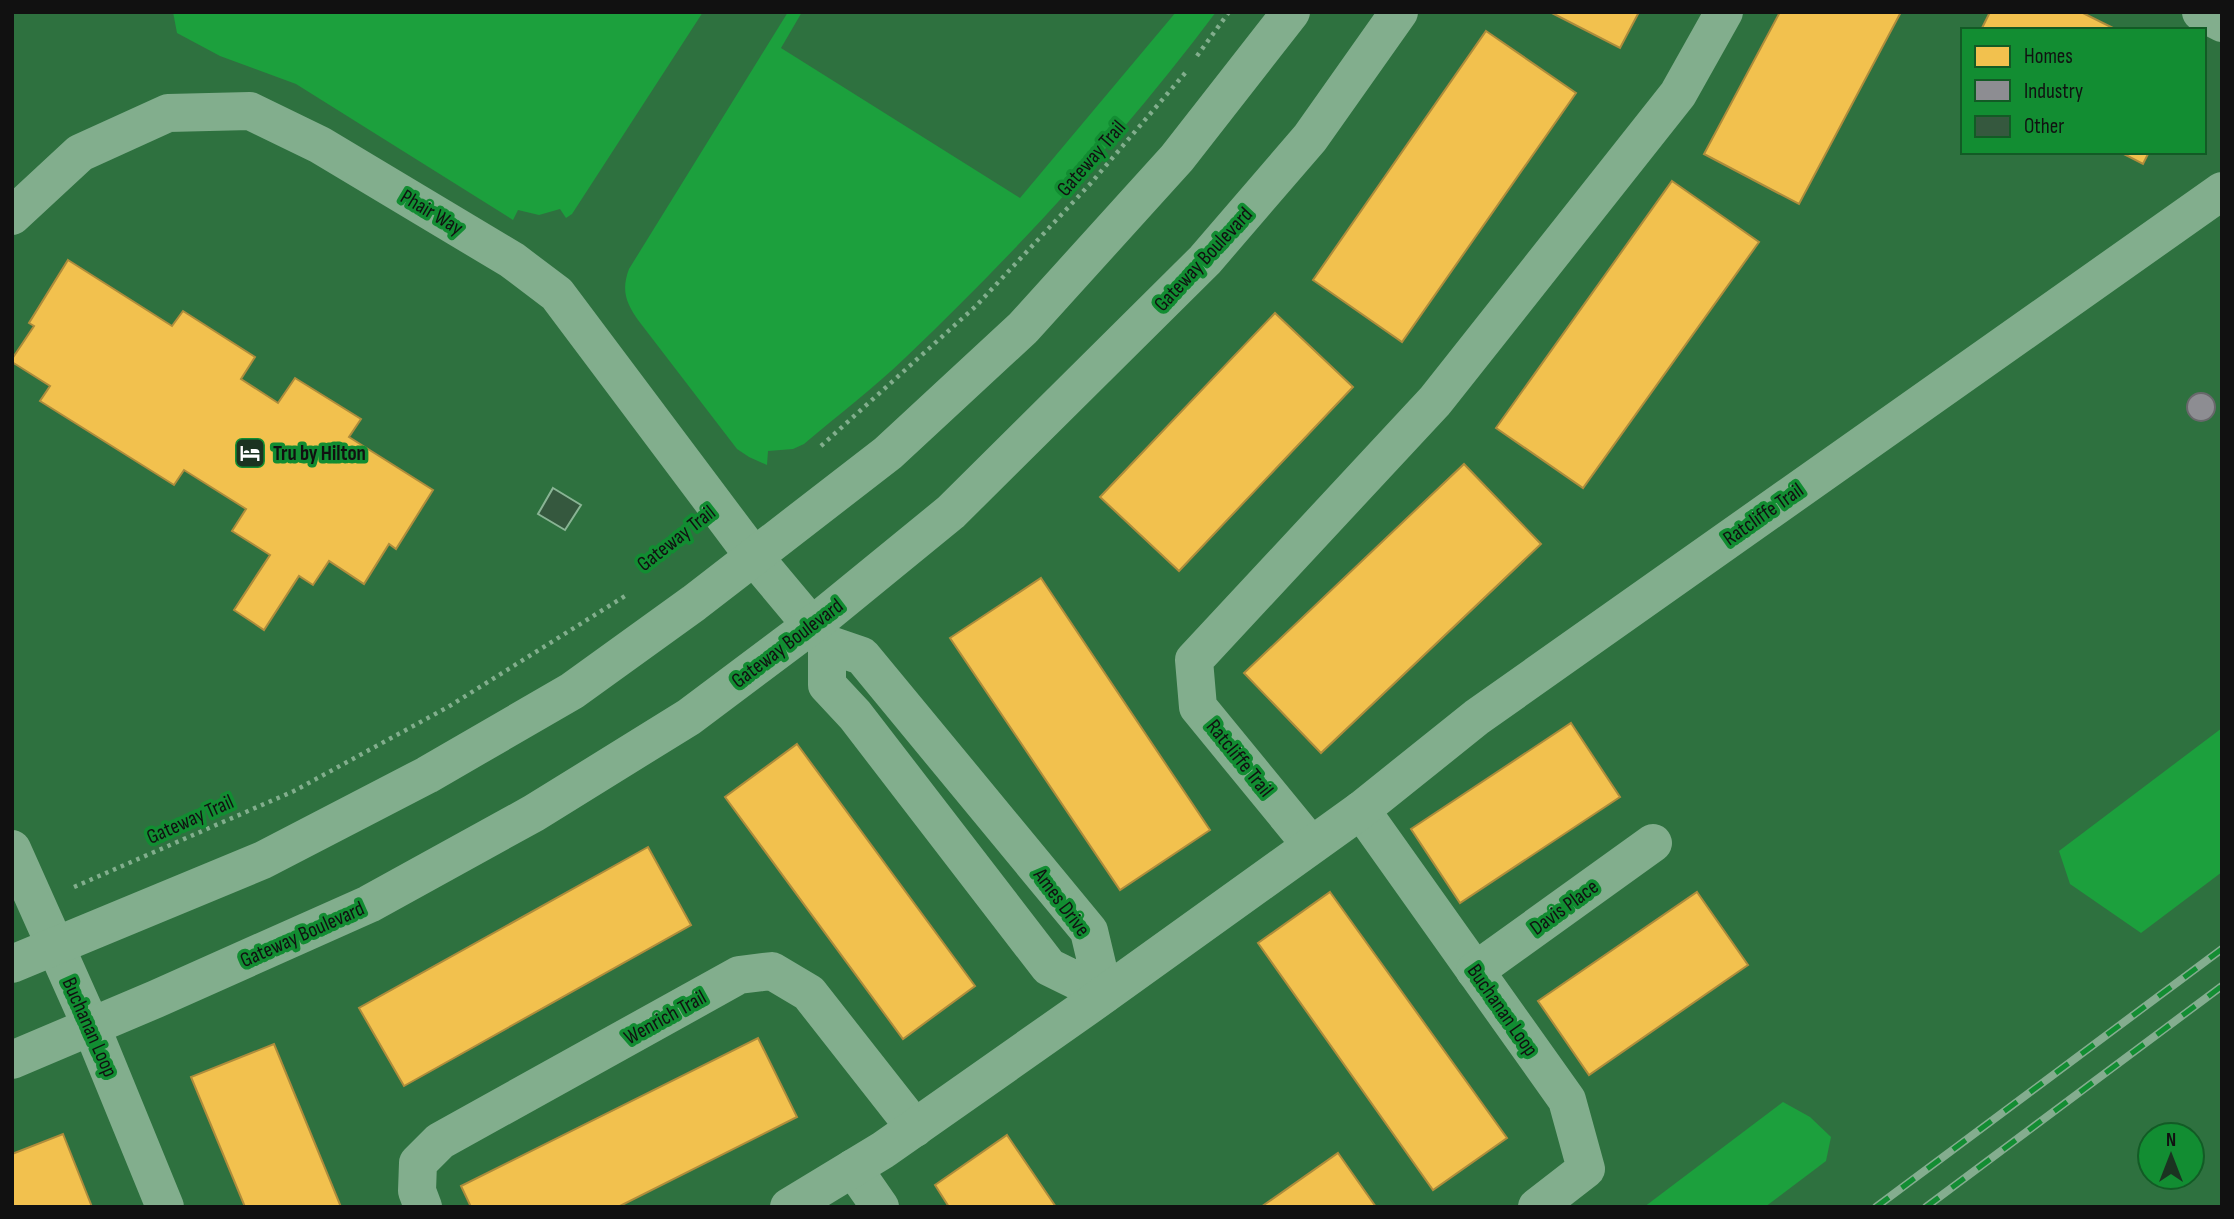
<svg xmlns="http://www.w3.org/2000/svg" width="2234" height="1219" font-family="'Sofia Sans Condensed',sans-serif">
	<style>
		.green { fill: #1ca03d }
		.homes { fill: #f2c14e; stroke: #ae8c3c; stroke-width: 2 }
		.industry { fill: #8d8d92; stroke: #68686b; stroke-width: 2 }
		.building { fill: #35583e; stroke: #89b494; stroke-width: 2 }
		.lines { fill: none; stroke-linecap: round; stroke-linejoin: round }
		.path { stroke: #82ae8d; stroke-width: 4.5; stroke-dasharray: 3.5 5; stroke-linecap: butt }
		.minor { stroke: #82ae8d; stroke-width: 38 }
		.rail-casing { stroke: #84ad8f; stroke-width: 8 }
		.rail { stroke: #128d32; stroke-width: 5; stroke-dasharray: 16; stroke-linecap: butt }
		.labels { text-anchor: middle; stroke-width: 7; stroke-linejoin: round; paint-order: stroke }
		.street-label { font-size: 21px; fill: #111; stroke: #128d32 }
		.poi-label { font-size: 21px; font-weight: bold; fill: #111; stroke: #128d32; text-anchor: start }
	</style>
	<rect width="100%" height="100%" fill="#2e713f"/>
	<!-- green -->
	<g class="green">
		<path d="M173,12H703L572,214L566,218L560,209L539,215L518,210L513,220L296,84L220,56L177,33Z"/>
		<path d="M788,12H802L781,48L1020,198L1176,12H1216C1123,136 1018,250 906,357C874,388 838,415 804,444L793,449L768,451L767,465L749,457L737,449L638,320C626,303 621,290 629,269Z"/>
		<path d="M2222,728V872L2141,933L2070,884L2059,851Z"/>
		<path d="M1783,1102L1810,1117L1831,1137L1826,1161L1765,1207H1644Z"/>
	</g>
	<!-- homes -->
	<g class="homes">
		<path d="M1550,12H1639L1620,48Z"/>
		<path d="M1780,12H1901L1799,204L1704,154Z"/>
		<path d="M1990,12H2081L2117,30H1981Z"/>
		<path d="M1486,31L1576,93L1402,342L1313,280Z"/>
		<path d="M2120,152H2149L2143,164Z"/>
		<path d="M1672,181L1759,242L1583,488L1496,428Z"/>
		<path d="M68,260L172,326L183,311L255,357L241,379L278,403L295,378L361,419L349,437L433,490L396,549L389,544L364,584L329,561L313,585L299,576L264,630L234,610L270,555L232,531L246,509L184,470L174,485L40,401L50,386L12,362V359L34,326L29,323Z"/>
		<path d="M1275,313L1353,387L1179,571L1100,497Z"/>
		<path d="M1464,464L1541,544L1321,753L1244,673Z"/>
		<path d="M1041,578L1210,830L1120,890L950,638Z"/>
		<path d="M1571,723L1620,797L1460,903L1411,829Z"/>
		<path d="M797,744L975,986L903,1039L725,797Z"/>
		<path d="M648,847L691,925L404,1086L359,1008Z"/>
		<path d="M1330,892L1507,1138L1433,1190L1258,943Z"/>
		<path d="M1697,892L1748,965L1589,1075L1538,1001Z"/>
		<path d="M758,1038L797,1117L618,1207H471L461,1186Z"/>
		<path d="M274,1044L341,1207H245L191,1077Z"/>
		<path d="M63,1134L92,1207H12V1154Z"/>
		<path d="M1007,1135L1056,1207H949L935,1185Z"/>
		<path d="M1338,1153L1376,1207H1261Z"/>
	</g>
	<!-- industry -->
	<circle class="industry" cx="2201" cy="407" r="14"/>
	<!-- building -->
	<path class="building" d="M553,488L581,505L565,530L538,514Z"/>
	<g class="lines">
		<!-- path -->
		<g class="path">
			<path d="M1197,56L1229,12"/>
			<path d="M821,446L976,306L1091,183L1186,72"/>
			<path d="M74,887L294,791L448,707L625,596"/>
		</g>
		<!-- minor -->
		<g class="minor">
			<path d="M2201,12L2222,23"/>
			<path d="M12,216L80,153L168,113L250,111L320,145L512,260L557,294L755,558L827,644"/>
			<path d="M827,644L862,656L1089,931L1104,994L1049,967L855,715L827,685Z"/>
			<path d="M1361,810L1567,1100L1586,1169L1537,1207"/>
			<path d="M1311,845L1198,707L1194,660L1435,401L1678,94L1724,12"/>
			<path d="M12,849L91,1026L165,1207"/>
			<path d="M12,964L263,860L427,775L572,691L694,603L888,453L1023,328L1177,158L1291,12"/>
			<path d="M1475,971L1653,843"/>
			<path d="M12,1060L156,999L369,904L534,813L689,717L825,615L951,512L1205,260L1310,138L1399,12"/>
			<path d="M853,1168L880,1207"/>
			<path d="M423,1207L417,1191L418,1163L440,1141L739,975L772,971L809,993L915,1128"/>
			<path d="M789,1207L883,1150L1088,1006L1361,810L1477,717L2222,191"/>
		</g>
		<!-- rail casing -->
		<g class="rail-casing">
			<g id="rail">
				<path d="M1876,1207L2222,949"/>
				<path d="M1926,1207L2222,986"/>
			</g>
		</g>
		<!-- rail -->
		<use href="#rail" class="rail"/>
	</g>
	<!-- icons -->
	<defs>
		<g id="hotel-square" transform="scale(1.575)"><rect x="-9" y="-9" width="18" height="18" rx="4" fill="#1b3321" stroke="#128d32"/><path d="M-6-4.5h1.5V1H6V5H4.5V3h-9V5H-6ZM-4 0a1.8 1.8 0 1 1 3.6 0ZM.5 0V-2.5h3Q6-2.5 6 0Z" fill="#fff"/></g>
	</defs>
	<g fill-rule="evenodd">
		<use href="#hotel-square" x="250" y="453"/>
	</g>
	<g class="labels">
		<!-- street labels -->
		<g class="street-label">
			<text transform="translate(1091 158) rotate(-49)" y="7">Gateway Trail</text>
			<text transform="translate(432 212) rotate(31)" y="7">Phair Way</text>
			<text transform="translate(1203 259) rotate(-47)" y="7">Gateway Boulevard</text>
			<text transform="translate(1763 514) rotate(-35)" y="7">Ratcliffe Trail</text>
			<text transform="translate(676 538) rotate(-38)" y="7">Gateway Trail</text>
			<text transform="translate(787 643) rotate(-37)" y="7">Gateway Boulevard</text>
			<text transform="translate(1240 758) rotate(51)" y="7">Ratcliffe Trail</text>
			<text transform="translate(190 819) rotate(-24)" y="7">Gateway Trail</text>
			<text transform="translate(1062 902) rotate(53)" y="7">Ames Drive</text>
			<text transform="translate(1564 907) rotate(-36)" y="7">Davis Place</text>
			<text transform="translate(302 934) rotate(-24)" y="7">Gateway Boulevard</text>
			<text transform="translate(1503 1010) rotate(55)" y="7">Buchanan Loop</text>
			<text transform="translate(665 1017) rotate(-29)" y="7">Wenrich Trail</text>
			<text transform="translate(90 1027) rotate(66)" y="7">Buchanan Loop</text>
		</g>
		<!-- poi labels -->
		<g class="poi-label">
			<text x="273" y="460">Tru by Hilton</text>
		</g>
	</g>
	<!-- border -->
	<rect width="2234" height="1219" fill="none" stroke="#111111" stroke-width="28"/>
	<!-- legend -->
	<rect x="1961" y="28" width="245" height="126" fill="#128d32" stroke="#125b25" stroke-width="2"/>
	<rect x="1975" y="46" width="35" height="21" fill="#f2c14e" stroke="#125b25" stroke-width="2"/>
	<text x="2024" y="63" font-size="21" fill="#111111">Homes</text>
	<rect x="1975" y="80" width="35" height="21" fill="#8d8d92" stroke="#125b25" stroke-width="2"/>
	<text x="2024" y="98" font-size="21" fill="#111111">Industry</text>
	<rect x="1975" y="116" width="35" height="21" fill="#35583e" stroke="#125b25" stroke-width="2"/>
	<text x="2024" y="133" font-size="21" fill="#111111">Other</text>
	<!-- north arrow -->
	<g transform="translate(2171 1156)"><circle r="33" fill="#128d32" stroke="#125b25" stroke-width="2"/>
	<path d="M0-5L12 26L0 18L-12 26Z" fill="#1b3321"/>
	<text y="-10" font-size="19" font-weight="bold" text-anchor="middle" fill="#111111">N</text>
	</g>
</svg>
